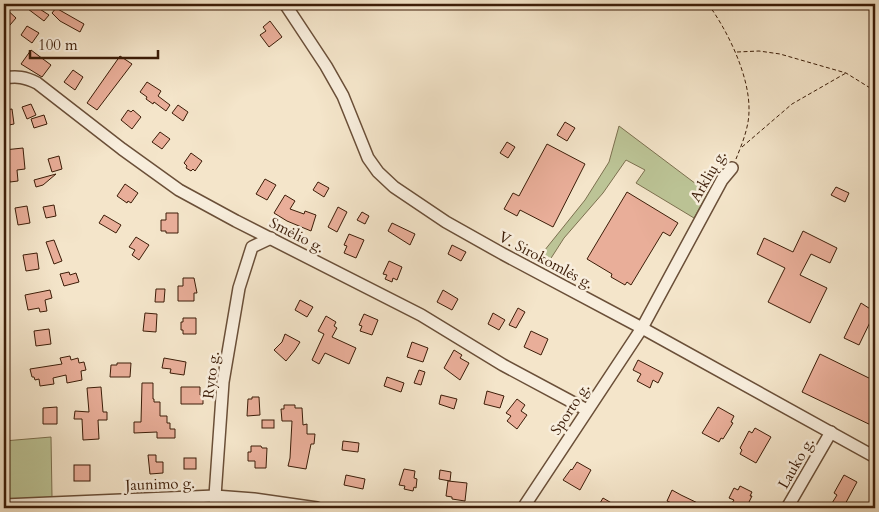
<svg xmlns="http://www.w3.org/2000/svg" width="879" height="512" font-family="Cardo,serif">
	<style>
		.green { fill: #bcc496; stroke: #7c704f }
		.building { fill: #e9ae99; stroke: #3c1d08 }
		.lines { fill: none; stroke-linecap: round; stroke-linejoin: round }
		.minor-casing { stroke: #6a4f38; stroke-width: 14 }
		.path { stroke: #3c1d08; stroke-width: 1; stroke-dasharray: 4 2.5; stroke-linecap: butt }
		.minor { stroke: #f8eedd; stroke-width: 11 }
		.labels { text-anchor: middle; stroke-width: 5; stroke-linejoin: round; paint-order: stroke }
		.street-label { font-size: 15px; fill: #3c1d08; stroke: #f8eedd }
	</style>
	<rect width="100%" height="100%" fill="#f4e5ca"/>
	<filter id="stains"><feTurbulence type="fractalNoise" baseFrequency=".004" numOctaves="4"/><feColorMatrix values="0 0 0 0 .2 0 0 0 0 .09 0 0 0 0 .02 0 0 0 .5 -.17"/></filter>
	<radialGradient id="worn" r=".72"><stop offset=".6" stop-color="#630" stop-opacity="0"/><stop offset="1" stop-color="#630" stop-opacity=".3"/></radialGradient>
	<!-- green -->
	<g class="green">
		<path d="M619,126L708,193L694,218L636,183L645,170L626,160L603,193L564,238L546,266L536,261L585,200L609,162Z"/>
		<path d="M51,437L52,497L4,500V441Z"/>
	</g>
	<!-- building -->
	<g class="building">
		<path d="M32,4L49,15L44,21L28,9Z"/>
		<path d="M4,7L16,18L4,32Z"/>
		<path d="M56,8L84,24L80,32L60,21L52,13Z"/>
		<path d="M270,21L282,37L269,47L260,35L266,31L263,27Z"/>
		<path d="M27,26L39,33L32,43L21,35Z"/>
		<path d="M31,50L51,65L42,77L21,64Z"/>
		<path d="M120,56L132,64L97,110L87,103Z"/>
		<path d="M73,70L83,77L75,90L64,82Z"/>
		<path d="M147,82L161,91L158,96L170,105L166,111L154,102L153,104L146,99L147,97L140,92Z"/>
		<path d="M31,104L36,115L27,119L22,107Z"/>
		<path d="M178,105L188,112L183,121L172,113Z"/>
		<path d="M12,109L14,124L4,126V110Z"/>
		<path d="M128,110L131,112L133,110L141,117L132,129L121,120Z"/>
		<path d="M44,115L47,124L34,128L31,119Z"/>
		<path d="M565,122L575,128L567,141L557,135Z"/>
		<path d="M160,132L170,139L162,149L152,142Z"/>
		<path d="M507,142L515,147L508,158L500,153Z"/>
		<path d="M547,144L585,164L553,227L520,210L517,216L504,209L513,193L519,196Z"/>
		<path d="M23,148L25,169L17,170L18,181L10,182L4,150Z"/>
		<path d="M191,153L202,161L195,171L193,169L191,171L186,168L187,166L184,163Z"/>
		<path d="M59,156L62,169L52,172L48,159Z"/>
		<path d="M56,174L43,185L36,187L34,180Z"/>
		<path d="M265,179L276,185L267,200L256,194Z"/>
		<path d="M318,182L329,188L324,197L313,190Z"/>
		<path d="M125,184L138,193L131,203L128,201L127,203L117,196Z"/>
		<path d="M836,187L849,193L845,202L831,195Z"/>
		<path d="M627,192L678,223L670,236L663,232L631,285L627,282L625,285L611,277L612,274L587,259Z"/>
		<path d="M285,195L295,201L290,209L304,214L305,211L316,215L311,231L287,221L274,213Z"/>
		<path d="M54,205L56,216L46,218L43,207Z"/>
		<path d="M27,206L30,223L18,225L15,208Z"/>
		<path d="M338,207L347,212L337,232L328,227Z"/>
		<path d="M362,212L369,216L365,224L357,220Z"/>
		<path d="M166,213H178V233H166V231H161V220H166Z"/>
		<path d="M104,215L121,225L116,233L99,223Z"/>
		<path d="M392,223L415,234L410,245L388,231Z"/>
		<path d="M803,231L837,248L830,263L811,254L800,275L827,288L810,323L768,302L785,268L757,254L764,238L793,252Z"/>
		<path d="M349,234L364,240L356,258L344,253L347,246L344,245Z"/>
		<path d="M136,237L149,245L139,260L132,255L135,250L129,247Z"/>
		<path d="M54,240L62,261L54,264L46,242Z"/>
		<path d="M452,245L466,252L461,261L448,254Z"/>
		<path d="M37,253L39,269L26,271L23,255Z"/>
		<path d="M389,261L402,267L397,280L393,278L392,282L385,279L387,275L383,274Z"/>
		<path d="M69,272L70,275L76,273L79,282L64,286L60,274Z"/>
		<path d="M183,278H194L197,293H194V301H178V286H183Z"/>
		<path d="M156,289H165L164,302H155Z"/>
		<path d="M50,290L52,298L45,300L47,311L40,312L39,308L28,310L25,295Z"/>
		<path d="M443,290L458,299L452,310L437,302Z"/>
		<path d="M300,300L313,307L307,317L295,310Z"/>
		<path d="M861,303L875,312L859,345L844,338Z"/>
		<path d="M518,308L525,312L516,328L509,325Z"/>
		<path d="M145,313L157,314L156,332L143,331Z"/>
		<path d="M493,313L505,320L499,330L488,324Z"/>
		<path d="M364,314L378,320L372,335L360,331L362,326L359,325Z"/>
		<path d="M326,316L336,322L334,326L337,328L332,337L356,348L349,364L325,353L319,364L312,360L324,334L318,331Z"/>
		<path d="M183,318H196V334H183V330H181V322H183Z"/>
		<path d="M49,329L51,344L36,346L34,331Z"/>
		<path d="M531,331L548,339L541,355L524,347Z"/>
		<path d="M285,334L300,342L295,350L286,361L274,350L282,342Z"/>
		<path d="M412,342L428,348L423,362L407,357Z"/>
		<path d="M454,350L462,355L460,358L469,363L460,380L444,368Z"/>
		<path d="M820,354L875,381V427L802,392Z"/>
		<path d="M70,356L71,360L78,358L79,363L84,362L86,370L81,371L82,380L67,383L66,375L53,378L54,384L40,386L39,379L35,380L34,377H32L30,369L62,364L60,358Z"/>
		<path d="M164,358L186,362L184,375L170,373L171,369L162,368Z"/>
		<path d="M638,360L663,373L658,383L653,380L650,388L637,381L641,374L633,370Z"/>
		<path d="M117,363H131L130,377H110L111,365H117Z"/>
		<path d="M419,370L425,372L421,385L414,383Z"/>
		<path d="M387,377L404,383L401,392L384,386Z"/>
		<path d="M142,383H153V399H154V402H160V416H167V423H170V429H175V438H157V432L134,433V422H141Z"/>
		<path d="M101,387L103,412H107V420H98L99,439L83,440L82,419H74L75,411L89,412L87,388Z"/>
		<path d="M181,387H200V395H203V404H181Z"/>
		<path d="M487,391L504,396L500,408L484,404Z"/>
		<path d="M441,395L457,399L454,409L439,404Z"/>
		<path d="M252,397H259L260,415L247,416L248,399H252Z"/>
		<path d="M517,399L525,405L521,411L527,415L517,429L507,421L511,416L506,413Z"/>
		<path d="M284,405H295V408H302L303,425L307,424V434H315L314,444H311L306,469L288,466L290,458L292,421H282L281,409H284Z"/>
		<path d="M57,407V424H43V408Z"/>
		<path d="M718,407L734,416L731,422L733,423L723,439L721,438L719,442L702,433Z"/>
		<rect x="262" y="420" width="12" height="8"/>
		<path d="M755,428L771,437L756,463L740,454L742,450L740,448L749,431L752,433Z"/>
		<path d="M343,441L359,443L358,452L342,450Z"/>
		<path d="M251,446H261L262,448H267L266,468H255V461H248V452H251Z"/>
		<path d="M148,455H156V462H163V473L150,474Z"/>
		<rect x="184" y="458" width="12" height="11"/>
		<path d="M577,462L591,470L580,490L563,480L571,469L572,470Z"/>
		<rect x="74" y="465" width="16" height="16"/>
		<path d="M404,469L415,471L414,478L417,479L416,488L414,487L413,491L404,489L405,486L399,485Z"/>
		<path d="M440,470L451,472L450,481L439,479Z"/>
		<path d="M346,475L365,479L363,489L344,485Z"/>
		<path d="M844,475L857,482L843,508H829L837,495L834,493Z"/>
		<path d="M448,481L467,483L465,501L452,499V497L446,496Z"/>
		<path d="M740,486L752,492L750,496H752L746,508L732,503L734,500L729,498L734,488L738,490Z"/>
		<path d="M672,490L681,495L708,508H683L667,501Z"/>
		<path d="M603,498L620,508H597Z"/>
	</g>
	<g class="lines">
		<!-- minor casing -->
		<g class="minor-casing">
			<g id="minor">
				<path d="M285,4L326,66L343,96L368,158L378,172L394,187L446,222L503,254L642,328L875,457"/>
				<path d="M4,78C17,76 25,77 37,83L122,149L179,190L236,221L421,315L503,365L587,410"/>
				<path d="M4,505L215,496L254,499L317,508"/>
				<path d="M216,508L215,496L223,382L239,288L252,247L271,238"/>
				<path d="M523,508L642,328L722,180L732,168"/>
				<path d="M787,508L831,432"/>
			</g>
		</g>
		<!-- path -->
		<g class="path">
			<path d="M708,4C728,31 750,77 749,111C749,127 742,144 736,159"/>
			<path d="M737,52L759,51L780,54L846,73L875,91"/>
			<path d="M742,147L792,104L846,73"/>
		</g>
		<!-- minor -->
		<use href="#minor" class="minor"/>
	</g>
	<g class="labels">
		<!-- street labels -->
		<g class="street-label">
			<text transform="translate(708 176) rotate(-60)" y="5">Arklių g.</text>
			<text transform="translate(297 235) rotate(27)" y="5">Smėlio g.</text>
			<text transform="translate(546 260) rotate(28)" y="5">V. Sirokomlės g.</text>
			<text transform="translate(211 375) rotate(-83)" y="5">Ryto g.</text>
			<text transform="translate(570 409) rotate(-57)" y="5">Sporto g.</text>
			<text transform="translate(796 463) rotate(-60)" y="5">Lauko g.</text>
			<text transform="translate(160 484) rotate(-2)" y="5">Jaunimo g.</text>
		</g>
	</g>
	<!-- margin -->
	<rect width="879" height="512" fill="none" stroke="#f4e5ca" stroke-width="20"/>
	<rect x="5" y="5" width="869" height="502" fill="none" stroke="#3c1d08" stroke-width="2.5"/>
	<rect x="10" y="10" width="859" height="492" fill="none" stroke="#3c1d08"/>
	<!-- scale -->
	<path d="M30 50v8h128v-8" fill="none" stroke="#3c1d08" stroke-width="2.5"/>
	<text x="38" y="50" font-size="15" fill="#3c1d08" stroke="#f8eedd" stroke-width="4" paint-order="stroke">100 m</text>
	<rect width="100%" height="100%" filter="url(#stains)"/>
	<rect width="100%" height="100%" fill="url(#worn)"/>
</svg>
